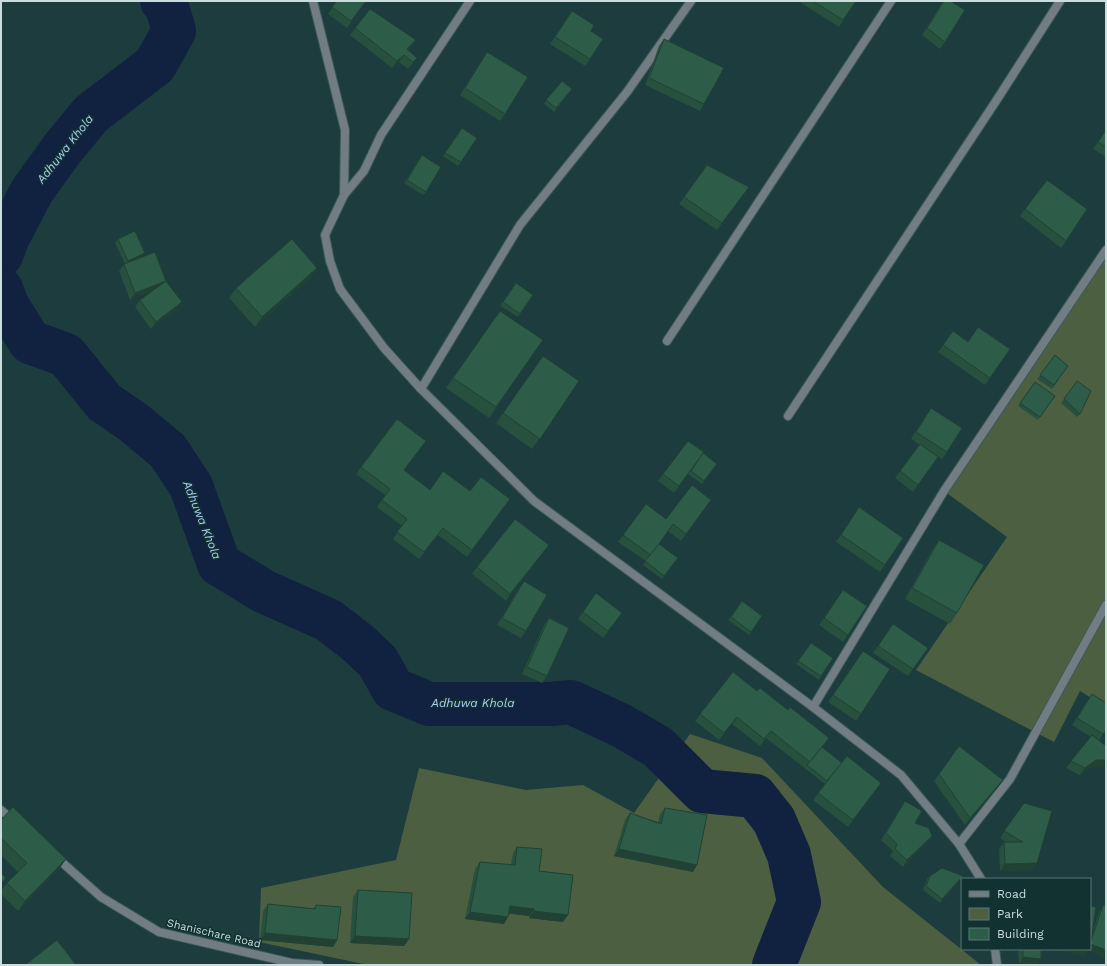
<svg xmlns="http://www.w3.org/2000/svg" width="1107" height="966" font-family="'Work Sans',sans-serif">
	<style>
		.green { fill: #4d5f41 }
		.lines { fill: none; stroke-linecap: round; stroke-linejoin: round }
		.river { stroke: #112140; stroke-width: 44 }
		.minor-casing { stroke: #3b595a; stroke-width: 10 }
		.tertiary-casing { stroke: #3b595a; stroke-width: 10 }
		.minor { stroke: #717d83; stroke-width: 8 }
		.tertiary { stroke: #717d83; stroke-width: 8 }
		.wall { fill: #27503f }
		.shaded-wall { fill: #204133 }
		.building { fill: #2d5d49; stroke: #204133 }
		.labels { text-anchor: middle; stroke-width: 3; stroke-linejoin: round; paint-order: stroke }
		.street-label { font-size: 11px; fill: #cadcdc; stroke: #123232 }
		.water-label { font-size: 12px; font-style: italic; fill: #adc9f9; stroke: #123232 }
	</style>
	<rect width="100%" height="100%" fill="#1c3c3d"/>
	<!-- green -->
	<g class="green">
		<path d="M1106,250V707L1080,691L1054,742L916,670L1007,537L944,491Z"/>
		<path d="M690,734L762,758L883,887L981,965H368L259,942L261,888L396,860L419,768L526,790L583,785L634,813Z"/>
	</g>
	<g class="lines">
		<!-- river -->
		<g class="river">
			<path d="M1,255L8,237L32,191L63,148L91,114L155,65L174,31L166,3L162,1"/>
			<path d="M1,289L7,305L30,342L66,355L104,402L133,422L168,451L191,486L219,564L263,591L328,620L358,643L378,662L393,689L429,704H551L571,702L622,726L658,747L702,791L755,796L774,820L789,855L799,902L774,965"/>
		</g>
		<!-- minor casing -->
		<g class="minor-casing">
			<g id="minor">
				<path d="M313,1L345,130L344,195"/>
				<path d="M470,1L381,135L364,171L344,195L325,235L330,261L340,289L384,348L421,389L534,501L813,707L901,775L959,844L981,879"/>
				<path d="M667,341L891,1"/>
				<path d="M421,389L520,225L627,92L691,1"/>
				<path d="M788,416L998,98L1060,1"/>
				<path d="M813,707L944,491L1106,250"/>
				<path d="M959,844L1010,779L1106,605"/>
				<path d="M995,949L997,965"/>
			</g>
		</g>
		<!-- tertiary casing -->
		<g class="tertiary-casing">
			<g id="tertiary">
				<path d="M1,810L14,821"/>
				<path d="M56,857L101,897L159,932L292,963L319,965"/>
			</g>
		</g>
		<!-- minor -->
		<use href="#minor" class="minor"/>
		<!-- tertiary -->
		<use href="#tertiary" class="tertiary"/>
	</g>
	<!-- wall -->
	<g class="wall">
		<path d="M337,1H366L347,28L328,14Z"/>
		<path d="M802,1H856L839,27L801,3Z"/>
		<path d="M943,1L945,42L940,49L922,35Z"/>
		<path d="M572,11L591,31L590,59L585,66L550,44Z"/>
		<path d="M355,28L416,40L408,50L417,58L408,69L399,62L392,68L350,35Z"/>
		<path d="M664,39L704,104L700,111L645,85L659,46Z"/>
		<path d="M487,52L505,114L500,121L460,95Z"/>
		<path d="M572,89L554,112L544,104L546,100Z"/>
		<path d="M462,128L477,138L458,166L443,156Z"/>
		<path d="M1106,130V157L1093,149Z"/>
		<path d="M422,155L426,192L423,195L404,183Z"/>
		<path d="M707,165L749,187L717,230L679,204Z"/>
		<path d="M1025,209L1066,241L1061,248L1020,216Z"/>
		<path d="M118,239L143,256L134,260L177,309L151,329L135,307L140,300L152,291L130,300L119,271L124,264H125L115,243Z"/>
		<path d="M317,268L310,278L255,327L229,298L236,288Z"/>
		<path d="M516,283L533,295L518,317L500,306Z"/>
		<path d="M500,311L543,340L489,418L446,388Z"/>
		<path d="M953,331L968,342L1010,349L985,385L938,352Z"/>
		<path d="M1055,355L1068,366L1052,389L1037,379Z"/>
		<path d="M543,356L579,381L532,449L496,423Z"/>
		<path d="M1077,381L1080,414L1077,417L1061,403Z"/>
		<path d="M1035,382L1055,396L1038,420L1018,406Z"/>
		<path d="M931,408L947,452L942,459L928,450L938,457L913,492L895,478L920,445L911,439Z"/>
		<path d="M703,454L717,464L702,484L688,474L689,473L674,493L658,481L663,474Z"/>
		<path d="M361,467L404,471L430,490L470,491L510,499L467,557L438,535L419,559L393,539L402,526L377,507L385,495L356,474Z"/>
		<path d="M711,500L681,541L668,531L659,544L678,558L662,579L643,565L646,561L618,542L646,504L666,519Z"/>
		<path d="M859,507L903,538L880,572L836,542Z"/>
		<path d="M939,540L957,613L950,624L905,599L932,550Z"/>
		<path d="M549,545L506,601L472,574L477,567Z"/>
		<path d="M524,581L526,631L521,638L497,625L519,588Z"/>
		<path d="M843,590L867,606L843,642L819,625Z"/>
		<path d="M596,593L617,620L603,638L578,619Z"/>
		<path d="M742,601L762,616L749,635L728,620Z"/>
		<path d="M549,618L547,676L542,683L522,674L544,625Z"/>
		<path d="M893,624L928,648L908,676L873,653Z"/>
		<path d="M811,643L833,658L819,680L796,664Z"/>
		<path d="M863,651L861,714L856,721L828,702Z"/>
		<path d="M733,672L822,747L842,763L881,783L848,827L813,800L825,784L766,738L760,746L732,724L719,740L695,721Z"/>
		<path d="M1092,694L1106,730L1099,740L1103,767H1091L1080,775L1066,768L1091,737L1072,725Z"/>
		<path d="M959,746L998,787L965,825L934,781Z"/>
		<path d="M905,801L915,823L932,836L927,843L903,867L890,856L893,851L881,840L900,808Z"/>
		<path d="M1024,803L1033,870L1000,871L999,849L1004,842H1006L1000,838Z"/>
		<path d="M665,808L693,872L614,856L625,820L630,813L658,822L660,814Z"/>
		<path d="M1,820L66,859L59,869L18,911L1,894V891L7,883L18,872L1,855Z"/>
		<path d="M517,847L539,871L563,922L529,918V916L509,913L504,924L465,919L475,869L480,862L511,865L513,853Z"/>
		<path d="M930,876L961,880L940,903L923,890L927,879Z"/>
		<path d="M358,890L409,939L404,946L350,943L353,897Z"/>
		<path d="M268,904L313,909L316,905L337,940L333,947L260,940L263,911Z"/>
		<path d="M1103,905L1088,951L1084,957L1099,912Z"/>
		<path d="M1018,949H1041L1037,965H1026L1019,964Z"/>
	</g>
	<!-- shaded-wall -->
	<g class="shaded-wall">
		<path d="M416,40L411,47L402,56L407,49Z"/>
		<path d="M404,55L399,62L392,68L397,61Z"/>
		<path d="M145,253L143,256L125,264L128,261Z"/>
		<path d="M317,268L310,278L255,327L262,317Z"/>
		<path d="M166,281L161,288L130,300L135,293Z"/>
		<path d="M182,302L177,309L151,329L156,322Z"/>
		<path d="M549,545L544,552L506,601L510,594Z"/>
		<path d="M737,717L732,724L719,740L724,733Z"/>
		<path d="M1096,760H1106V765L1103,767H1091L1080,775L1085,768Z"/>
		<path d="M1003,780L998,787L965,825L970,818Z"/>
		<path d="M881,783L876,790L848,827L853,820Z"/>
		<path d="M932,836L927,843L903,867L907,860Z"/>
		<path d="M619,849L697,865L693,872L614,856Z"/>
		<path d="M66,859L59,869L18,911L25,901Z"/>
		<path d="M1037,863L1033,870L1000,871L1005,864Z"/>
		<path d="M963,876L961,880L940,903L942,899Z"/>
		<path d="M510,906L534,909L529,916L505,913Z"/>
		<path d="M534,911L568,915L563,922L529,918Z"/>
		<path d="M470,912L508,917L504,924L465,919Z"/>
		<path d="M265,933L337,940L333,947L260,940Z"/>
		<path d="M355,936L409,939L404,946L350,943Z"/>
		<path d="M1090,943L1106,950V959L1088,951L1084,957L1053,949H1090Z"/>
		<path d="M1023,957L1041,959L1037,965H1026L1019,964Z"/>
	</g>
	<!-- building -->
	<g class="building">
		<path d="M337,1H366L351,21L332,7Z"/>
		<path d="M813,1H856L843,20Z"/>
		<path d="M944,1H950L965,10L945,42L927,28Z"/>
		<path d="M370,9L416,40L407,49L417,58L413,62L404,55L397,61L355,28Z"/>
		<path d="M572,11L594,25L591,31L603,39L590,59L555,37Z"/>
		<path d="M664,39L724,68L704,104L649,78Z"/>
		<path d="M487,52L528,77L505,114L465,88Z"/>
		<path d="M562,81L572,89L556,108L546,100Z"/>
		<path d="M462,128L477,138L461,162L445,153Z"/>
		<path d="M1106,130V147L1098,142Z"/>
		<path d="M422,155L441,167L426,192L407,180Z"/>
		<path d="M707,165L749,187L722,223L684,197Z"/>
		<path d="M1047,180L1087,209L1066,241L1025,209Z"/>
		<path d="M135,231L145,253L128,261L118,239Z"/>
		<path d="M292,239L317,268L262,317L236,288Z"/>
		<path d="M155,252L166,281L182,302L156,322L140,300L166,281L135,293L124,264Z"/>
		<path d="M516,283L533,295L520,314L503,302Z"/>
		<path d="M500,311L543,340L496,407L453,378Z"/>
		<path d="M978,327L1010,349L990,378L943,345L953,331L968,342Z"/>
		<path d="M1055,355L1068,366L1054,385L1040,375Z"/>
		<path d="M543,356L579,381L540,439L503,413Z"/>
		<path d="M1077,381L1091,391L1080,414L1064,399Z"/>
		<path d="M1035,382L1055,396L1040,417L1020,403Z"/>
		<path d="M931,408L962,428L947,452L916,432Z"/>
		<path d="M397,419L426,441L404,470L430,490L443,471L470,491L481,477L510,499L472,550L443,528L424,552L397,532L407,519L382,500L390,489L361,467Z"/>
		<path d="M688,441L704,452L679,486L663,474Z"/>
		<path d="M920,444L938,457L918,485L900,471Z"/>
		<path d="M703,453L717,464L704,481L691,471Z"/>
		<path d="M692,485L711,500L686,534L673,524L651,555L623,535L646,504L666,519Z"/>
		<path d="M859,507L903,538L885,565L841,535Z"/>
		<path d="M515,519L549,545L510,594L477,567Z"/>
		<path d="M939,540L984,565L957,613L912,588Z"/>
		<path d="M659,544L678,558L664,576L645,561Z"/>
		<path d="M524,581L547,595L526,631L502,618Z"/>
		<path d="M843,590L867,606L848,635L824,618Z"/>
		<path d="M596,593L622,613L608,631L583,612Z"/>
		<path d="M742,601L762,616L751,632L731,617Z"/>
		<path d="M549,618L569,628L547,676L527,667Z"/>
		<path d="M893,624L928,648L913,669L878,646Z"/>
		<path d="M811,643L833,658L821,676L798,661Z"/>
		<path d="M863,651L890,669L861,714L833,695Z"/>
		<path d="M733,672L757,691L760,688L788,710L790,707L829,738L810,762L771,731L764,739L737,717L724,733L700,714Z"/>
		<path d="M1092,694L1106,703V730L1103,734L1077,718Z"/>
		<path d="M1092,735L1106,746V760H1096L1085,768L1071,761Z"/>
		<path d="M959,746L1003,780L970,818L939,774Z"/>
		<path d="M822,747L842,763L827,781L807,765Z"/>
		<path d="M847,756L881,783L853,820L818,793Z"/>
		<path d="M905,801L922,811L915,823L929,828L932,836L907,860L895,849L897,844L886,833Z"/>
		<path d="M1024,803L1052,811L1037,863L1005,864L1004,842H1023L1004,831Z"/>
		<path d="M13,807L66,859L25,901L7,883L27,863L1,838V820Z"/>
		<path d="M665,808L707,815L697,865L619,849L630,813L661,824Z"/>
		<path d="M517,847L542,849L539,871L573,875L568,915L534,911V909L510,906L508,917L470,912L480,862L515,865Z"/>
		<path d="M942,868L963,876L942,899L926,886L930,876Z"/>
		<path d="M1,873L6,878L1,883Z"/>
		<path d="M358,890L412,893L409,939L355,936Z"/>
		<path d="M268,904L315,909L316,905L341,907L337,940L265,933Z"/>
		<path d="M1103,905L1106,906V950L1090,944V906L1096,907L1091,941Z"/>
		<path d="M57,940L76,965H25Z"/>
		<path d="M1023,949H1041V959L1023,957Z"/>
	</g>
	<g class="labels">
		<!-- street labels -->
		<g class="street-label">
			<text transform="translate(214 933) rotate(13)" y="4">Shanischare Road</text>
		</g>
		<!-- water labels -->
		<g class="water-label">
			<text transform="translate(65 149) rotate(-52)" y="4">Adhuwa Khola</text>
			<text transform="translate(202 520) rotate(68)" y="4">Adhuwa Khola</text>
			<text x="473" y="707">Adhuwa Khola</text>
		</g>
	</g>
	<!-- border -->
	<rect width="1107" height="966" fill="none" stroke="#cadcdc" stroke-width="4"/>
	<!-- legend -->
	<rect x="961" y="878" width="130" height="72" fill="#123232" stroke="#5c7676"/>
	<rect x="969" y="891" width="20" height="6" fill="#717d83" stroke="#5c7676"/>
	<text x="997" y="898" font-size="12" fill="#cadcdc">Road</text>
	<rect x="969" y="908" width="20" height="12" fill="#4d5f41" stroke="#5c7676"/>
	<text x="997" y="918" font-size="12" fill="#cadcdc">Park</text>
	<rect x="969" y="928" width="20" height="12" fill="#2d5d49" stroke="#5c7676"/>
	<text x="997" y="938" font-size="12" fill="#cadcdc">Building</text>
</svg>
